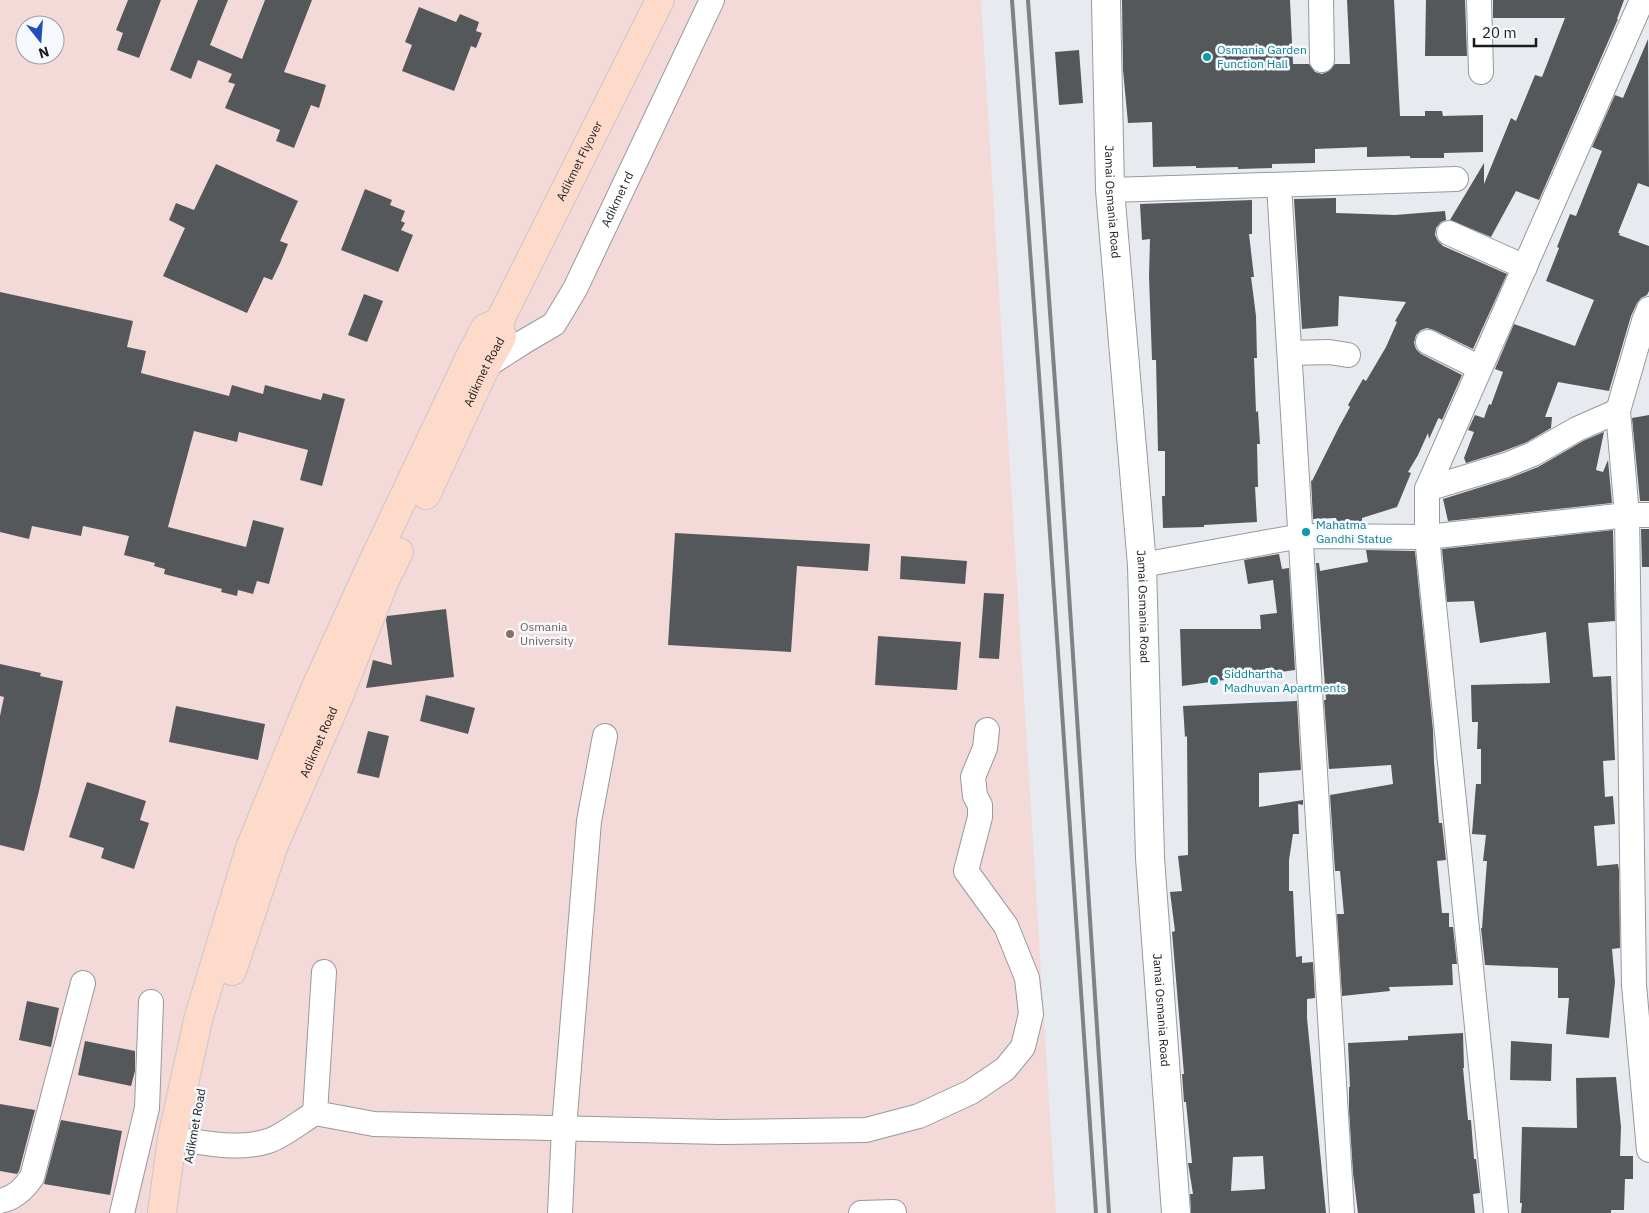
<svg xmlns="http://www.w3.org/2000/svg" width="1649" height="1213" font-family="'IBM Plex Sans',sans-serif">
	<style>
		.education { fill: #f4d9d9; fill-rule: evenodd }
		.building { fill: #55585b; fill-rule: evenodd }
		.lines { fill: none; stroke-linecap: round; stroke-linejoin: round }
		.minor-casing { stroke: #96999d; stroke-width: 26 }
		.tertiary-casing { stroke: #96999d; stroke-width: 30 }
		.primary-casing { stroke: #c8c8c9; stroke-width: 30 }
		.minor { stroke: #fff; stroke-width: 24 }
		.tertiary { stroke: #fff; stroke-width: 28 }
		.primary { stroke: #fedaca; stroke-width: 28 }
		.rail { stroke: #7f8284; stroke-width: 4 }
		.culture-dot { fill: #0f9aa8; stroke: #f5f8fc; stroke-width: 2 }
		.education-dot { fill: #8d6e63; stroke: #f5f8fc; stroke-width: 2 }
		.labels { text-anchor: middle; stroke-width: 5; stroke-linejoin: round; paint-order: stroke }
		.culture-label { font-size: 12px; fill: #0d838f; stroke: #f5f8fc; text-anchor: start }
		.street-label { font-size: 12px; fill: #191b1c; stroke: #f5f8fc }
		.education-label { font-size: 12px; fill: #785e54; stroke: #f5f8fc; text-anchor: start }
	</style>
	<rect width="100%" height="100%" fill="#e7ebef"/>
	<!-- education -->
	<path class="education" d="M0,0H981L1056,1213H0ZM25,25H55V55H25Z"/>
	<!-- building -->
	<g class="building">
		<path d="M128,0H161L139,58L117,50L123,33L116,30Z"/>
		<path d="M198,0H228L210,45L242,59L265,0H312L284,72L326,85L319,108L311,105L294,148L276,141L280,130L225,108L235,84L228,82L232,74L198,60L191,79L170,70Z"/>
		<path d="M1122,0H1290L1293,64H1309L1315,72L1322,74L1329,71L1335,64H1350L1347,0H1394L1400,116H1425V111H1442L1443,116L1483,115V152L1444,153V158H1410V156L1367,157V147L1315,149V163L1272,164V168L1238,169V167L1196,168V166L1153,167L1152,122L1128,123L1123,70Z"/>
		<path d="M1426,0H1465L1467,56H1425Z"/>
		<path d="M1493,0H1624L1617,19H1618L1539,200L1516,191L1491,237L1450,220L1484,163V184L1511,118L1516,121L1535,75L1542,77L1565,18H1493Z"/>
		<path d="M419,7L456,22L460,14L479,22L476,31L482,33L476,48L471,46L454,91L402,71L412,45L405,42Z"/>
		<path d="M1648,39L1649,187L1638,183L1618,233H1620L1619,235L1649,246V291L1647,295L1641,298L1637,303L1631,316L1609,391L1558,382L1545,417H1552L1551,428L1527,442L1501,452L1466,463L1464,458L1474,432L1468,430L1475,415L1484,418L1489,404L1491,405L1503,372L1495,369L1514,324L1575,346L1594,300L1546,281L1559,248L1557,247L1570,214L1576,216L1602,151L1592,147L1615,95L1623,98Z"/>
		<path d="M1079,50L1083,103L1059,105L1055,52Z"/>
		<path d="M216,164L298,201L280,241L288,244L281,261L272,280L264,277L247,313L163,276L185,228L169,220L176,203L194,210Z"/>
		<path d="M365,189L392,200L390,205L405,211L401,221L405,223L401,230L413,235L398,272L341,250Z"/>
		<path d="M1336,198V213L1395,215L1445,211L1446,220L1441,222L1436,228L1435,235L1438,241L1443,246L1507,274L1473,349L1434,330L1427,328L1421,330L1416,335L1414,343L1416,349L1421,354L1462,375L1442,420L1439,418L1438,419L1429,439L1428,433L1418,455L1408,472L1411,473L1397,507L1362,518V523L1337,522L1336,518L1313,519L1311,480L1312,481L1339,427L1350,407L1348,405L1363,379L1366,381L1386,347L1397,322L1395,321L1406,302L1339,296L1338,326L1302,329L1294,199Z"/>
		<path d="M1252,200V234H1249L1254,277H1251L1256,316L1257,358H1254L1256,412L1258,411L1260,444H1257L1258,487H1255L1257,522L1204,525V527L1163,528L1162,496H1165V451H1158L1156,360H1152L1149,277L1150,239L1142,240L1140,204Z"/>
		<path d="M0,292L133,321L127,347L146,351L141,373L229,396L232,385L263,394L265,385L321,400L323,393L345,399L322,486L300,480L308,450L239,432L237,442L194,431L168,527L246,547L253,520L284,528L269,584L257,581L253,594L238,590L237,596L221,592L222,589L164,574L165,569L154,566L155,563L124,555L129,536L83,526L81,536L32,526L29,539L0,532Z"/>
		<path d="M364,294L383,301L367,342L348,335Z"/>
		<path d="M1649,415V501H1640L1632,418Z"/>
		<path d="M1604,432L1596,470L1603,472L1608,460L1612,503L1448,521L1443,499L1510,478L1538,467L1583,441Z"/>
		<path d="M1641,529H1649V567H1642Z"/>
		<path d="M1613,530L1615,621L1588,623L1593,677L1611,676L1612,698L1615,760L1603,761L1605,797L1613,796L1615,824L1594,826L1597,866L1618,864L1619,870L1620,948L1612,949L1615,982L1609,1038L1566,1034L1569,998H1558V968L1485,965L1481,928H1482L1487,861H1483L1486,835L1472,834L1476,784H1481V749H1477L1478,722H1472L1471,685L1550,683L1546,632L1480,643L1474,601L1447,602L1442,549Z"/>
		<path d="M675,533L870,544L868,571L797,566L791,652L668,645Z"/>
		<path d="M1366,550L1415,551L1433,730L1434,762L1439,823H1442L1446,860L1437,861L1442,913H1449V927H1453L1457,964H1452L1453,985L1389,987L1390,991L1342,996L1337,914H1344L1340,871H1335L1330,795L1393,784L1391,765L1329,769L1324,700H1326L1316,563H1319L1320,571L1368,562Z"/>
		<path d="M1279,554L1282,569L1289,568L1295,670L1182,686L1180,629H1261L1260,615L1277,613L1273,580L1248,584L1244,560Z"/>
		<path d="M901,556L967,561L965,584L900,579Z"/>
		<path d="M984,593L1004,594L999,659L979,658Z"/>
		<path d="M446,609L454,677L366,688L373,660L392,665L386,620L387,616Z"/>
		<path d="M878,636L961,642L957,690L875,685Z"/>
		<path d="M0,664L41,673L40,676L63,681L39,791L24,851L0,845V716L4,697L0,696Z"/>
		<path d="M426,695L475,708L468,734L420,721Z"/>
		<path d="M1297,701L1301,770L1259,773V807L1303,800V805L1298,804L1299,834H1293L1289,860V891H1293L1296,957L1302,956V963L1313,962L1315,998L1307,999V1018L1326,1213H1191L1190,1194H1193L1188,1163H1192L1186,1102H1184L1182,1074H1184L1172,932L1175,931L1170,892L1182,891L1178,856L1188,855L1187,736L1185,737L1183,706ZM1263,1156L1265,1189L1231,1191L1233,1157Z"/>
		<path d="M176,706L265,724L258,760L169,742Z"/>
		<path d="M368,731L389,736L379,778L357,773Z"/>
		<path d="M87,782L146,801L140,820L149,823L134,869L101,858L104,848L69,837Z"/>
		<path d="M27,1001L59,1008L51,1047L19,1040Z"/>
		<path d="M1463,1033L1464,1068H1463L1468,1120H1471L1474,1159H1476L1480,1193L1473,1194L1475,1213H1358L1353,1173L1349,1110V1087H1350L1348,1043L1408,1040V1036Z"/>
		<path d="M85,1041L135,1051V1071L131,1086L78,1075Z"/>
		<path d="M1511,1041L1552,1044L1551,1081L1510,1080Z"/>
		<path d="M1616,1077L1621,1127L1620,1156H1633V1179H1625L1624,1210H1611V1213H1521L1522,1203H1520L1522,1127L1577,1128L1576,1078Z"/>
		<path d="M0,1104L35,1110L19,1171L17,1174L0,1171Z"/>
		<path d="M61,1120L122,1131L110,1195L44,1184Z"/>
	</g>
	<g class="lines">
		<!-- minor casing -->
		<g class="minor-casing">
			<g id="minor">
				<path d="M1321,0L1322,60"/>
				<path d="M1479,0L1481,72"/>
				<path d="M1279,185L1342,1213"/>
				<path d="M1110,190L1456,179"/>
				<path d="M1449,233L1525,267"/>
				<path d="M1649,309L1644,321L1618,411L1627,515L1634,985L1649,1150"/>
				<path d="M1428,342L1480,368"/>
				<path d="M1290,353L1329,352L1348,355"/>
				<path id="s1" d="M486,366L525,341L554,324L575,289L712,0"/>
				<path d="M1427,489L1506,465L1533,454L1577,429L1618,411"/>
				<path d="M1142,565L1301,536L1427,537L1627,515H1649"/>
				<path d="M315,1113L324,972"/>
				<path d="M191,1141C217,1145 243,1149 268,1141C280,1138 303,1120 315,1113L374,1124L720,1132L866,1130L919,1116L971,1092L1005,1069L1023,1047L1031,1014L1027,978L1006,926L966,871L980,817V805L975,796L973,777L985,748L987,730"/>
				<path d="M0,1201C15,1198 24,1189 32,1177L83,983"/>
				<path d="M122,1213L147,1108L151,1002"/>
				<path d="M560,1213L564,1128L589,821L605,736"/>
				<path d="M861,1213L894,1212"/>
				<path d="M1496,1213L1427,537V489L1642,0"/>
			</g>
		</g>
		<!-- tertiary casing -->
		<g class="tertiary-casing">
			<g id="tertiary">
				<path id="s2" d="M1106,0L1110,190L1142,565L1150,858L1176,1213"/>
			</g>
		</g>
		<!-- primary casing -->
		<g class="primary-casing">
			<g id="primary">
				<path id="s3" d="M499,322L660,0"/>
				<path id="s4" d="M426,495L486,366L502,337L499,322"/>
				<path id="s5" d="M232,971L274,845L339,696L385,580L399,552"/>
				<path d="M162,1213L172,1138L199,1016L250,848L315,689L370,568L470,357L485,328L499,322"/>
			</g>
		</g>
		<!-- minor -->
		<use href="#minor" class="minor"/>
		<!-- tertiary -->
		<use href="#tertiary" class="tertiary"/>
		<!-- primary -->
		<use href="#primary" class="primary"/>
		<!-- rail -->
		<g class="rail">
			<path d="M1012,0L1043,431L1096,1213"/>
			<path d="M1028,0L1060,454L1109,1213"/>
		</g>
	</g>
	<!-- markers -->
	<g class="culture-dot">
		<circle cx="1207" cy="57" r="5"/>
		<circle cx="1306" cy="532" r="5"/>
		<circle cx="1214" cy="681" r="5"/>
	</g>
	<circle class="education-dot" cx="510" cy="634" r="5"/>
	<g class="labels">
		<!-- culture labels -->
		<g class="culture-label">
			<text x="1217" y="54">Osmania Garden<tspan x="1217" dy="14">Function Hall</tspan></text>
			<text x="1316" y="529">Mahatma<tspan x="1316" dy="14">Gandhi Statue</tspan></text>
			<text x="1224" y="678">Siddhartha<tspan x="1224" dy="14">Madhuvan Apartments</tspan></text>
		</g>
		<!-- street labels -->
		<g class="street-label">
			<text dy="4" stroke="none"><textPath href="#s3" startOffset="180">Adikmet Flyover</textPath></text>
			<text dy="4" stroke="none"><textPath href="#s1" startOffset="220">Adikmet rd</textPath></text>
			<text dy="4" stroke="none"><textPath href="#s2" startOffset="202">Jamai Osmania Road</textPath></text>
			<text dy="4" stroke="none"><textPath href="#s4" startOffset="136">Adikmet Road</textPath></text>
			<text dy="4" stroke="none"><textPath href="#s2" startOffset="608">Jamai Osmania Road</textPath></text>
			<text dy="4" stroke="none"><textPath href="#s5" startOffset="245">Adikmet Road</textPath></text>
			<text dy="4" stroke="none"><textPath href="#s2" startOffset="1012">Jamai Osmania Road</textPath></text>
			<text transform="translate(195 1126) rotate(-80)" y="4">Adikmet Road</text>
		</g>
		<!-- education labels -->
		<g class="education-label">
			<text x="520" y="631">Osmania<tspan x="520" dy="14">University</tspan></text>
		</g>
	</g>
	<!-- north arrow -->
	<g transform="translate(40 40) rotate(163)"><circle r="24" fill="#f5f8fc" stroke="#9da0a2"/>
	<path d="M0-4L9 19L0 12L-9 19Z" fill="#234dbb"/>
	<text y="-8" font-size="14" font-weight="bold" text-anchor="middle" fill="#191b1c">N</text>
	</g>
	<!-- scale -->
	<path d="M1474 38v8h62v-8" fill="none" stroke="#191b1c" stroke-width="2.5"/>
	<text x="1482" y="38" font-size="15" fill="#191b1c" stroke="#f5f8fc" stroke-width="4" paint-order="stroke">20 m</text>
</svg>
